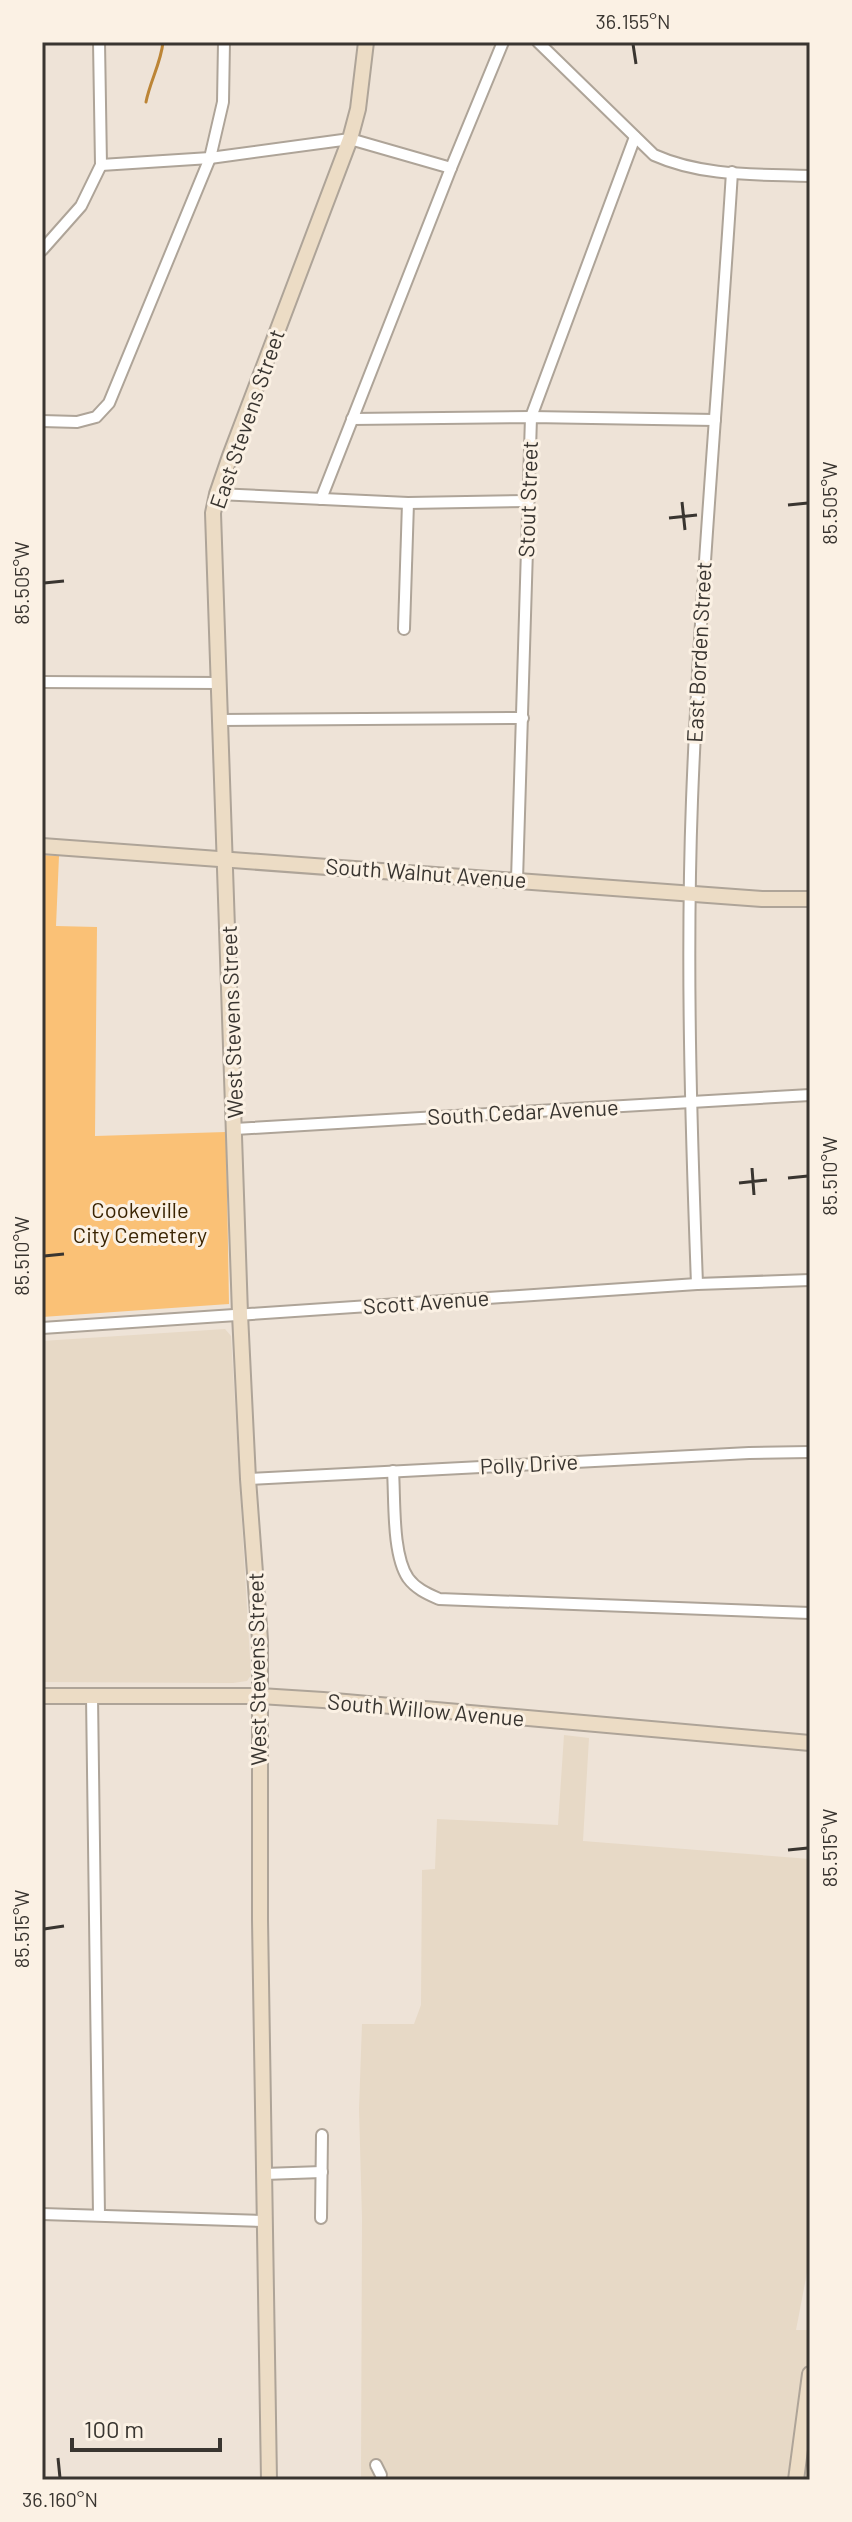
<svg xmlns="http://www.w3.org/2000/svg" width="852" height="2522" font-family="Barlow,sans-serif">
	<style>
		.built { fill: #e7d9c6 }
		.green { fill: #fac176 }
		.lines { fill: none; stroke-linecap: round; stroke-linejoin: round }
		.stream { stroke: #bc8536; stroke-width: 3 }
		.street-casing { stroke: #aea498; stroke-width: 14 }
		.secondary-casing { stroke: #aea498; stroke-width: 18 }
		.street { stroke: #fff; stroke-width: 10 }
		.secondary { stroke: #ecdcc5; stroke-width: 14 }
		.ticks { fill: none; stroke: #393530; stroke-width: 3 }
		.labels { text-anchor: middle; stroke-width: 6; stroke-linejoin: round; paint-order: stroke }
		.street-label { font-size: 22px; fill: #393530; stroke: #fbf1e4 }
		.park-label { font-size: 22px; fill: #3a2402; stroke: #fbf1e4 }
		.neatline { fill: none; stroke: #393530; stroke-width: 3 }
		.ticks-label { font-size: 20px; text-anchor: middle; fill: #393530 }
	</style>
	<rect width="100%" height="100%" fill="#eee3d7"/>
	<!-- built -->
	<g class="built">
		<path d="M225,1329L231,1336L251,1675L247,1681L233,1683L42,1682V1341Z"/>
		<path d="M564,1735L589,1738L583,1841L810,1859V2257L796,2330H810V2480H361L362,2218L359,2109L362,2024H414L421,2005L422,1870L435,1869L437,1819L558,1825Z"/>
	</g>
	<!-- green -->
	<path class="green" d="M42,855L59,856L56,926L97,927L95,1136L226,1132L229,1304L42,1317Z"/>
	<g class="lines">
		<!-- stream -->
		<path class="stream" d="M146,102C150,81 161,63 163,42"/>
		<!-- street casing -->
		<g class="street-casing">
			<g id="street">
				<path d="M538,42L654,155C703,177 758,174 810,176"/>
				<path d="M101,165L210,158L350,139L451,168"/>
				<path d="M42,250L81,206L101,165L99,42"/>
				<path d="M352,419L531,417L715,420"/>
				<path d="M42,421L77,422L96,417L109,403L210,158L223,102L224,42"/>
				<path d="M217,494L408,503L528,501"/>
				<path d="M321,499L451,168L503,42"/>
				<path d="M404,629L408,503"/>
				<path d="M42,682L218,683"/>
				<path d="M220,720L523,718"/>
				<path d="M517,880L531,417L635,137"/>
				<path d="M235,1129L810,1095"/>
				<path d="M697,1284C691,1123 686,961 692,800C700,591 719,382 732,172"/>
				<path d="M42,1328L697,1284L810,1280"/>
				<path d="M393,1471C395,1501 392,1554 408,1578C416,1589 428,1594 439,1599L810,1613"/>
				<path d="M248,1479L749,1453L810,1452"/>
				<path d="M92,1696L99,2215"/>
				<path d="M264,2174L322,2172"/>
				<path d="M42,2214L265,2221"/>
				<path d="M321,2218L322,2135"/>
				<path d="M376,2465L381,2475"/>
			</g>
		</g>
		<!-- secondary casing -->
		<g class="secondary-casing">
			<g id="secondary">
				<path d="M42,846L762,899H810"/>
				<path d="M42,1696H260L323,1700L810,1743"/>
				<path d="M269,2480L260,1920V1640L248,1479L240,1314L213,513L217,494L230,456L350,139L358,109L366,42"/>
				<path d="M796,2480L810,2374"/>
			</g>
		</g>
		<!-- street -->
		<use href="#street" class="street"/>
		<!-- secondary -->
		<use href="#secondary" class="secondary"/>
	</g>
	<!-- ticks -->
	<path class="ticks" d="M633,44L636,64M682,502L685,530M788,505L808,503M669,518L697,515M44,583L64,581M752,1168L754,1195M788,1178L808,1176M739,1183L767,1180M44,1256L64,1254M788,1850L808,1848M44,1929L64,1926M58,2458L60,2478"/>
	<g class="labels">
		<!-- street labels -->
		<g class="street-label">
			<text transform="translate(247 419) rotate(-71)" y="8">East Stevens Street</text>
			<text transform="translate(528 499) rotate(-88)" y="8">Stout Street</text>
			<text transform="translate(699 652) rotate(-87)" y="8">East Borden Street</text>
			<text transform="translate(426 873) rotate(4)" y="8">South Walnut Avenue</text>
			<text transform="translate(232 1022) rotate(-92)" y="8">West Stevens Street</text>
			<text transform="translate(523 1112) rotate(-3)" y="8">South Cedar Avenue</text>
			<text transform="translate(426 1302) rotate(-4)" y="8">Scott Avenue</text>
			<text transform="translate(529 1464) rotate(-3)" y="8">Polly Drive</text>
			<text transform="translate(257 1669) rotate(-91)" y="8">West Stevens Street</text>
			<text transform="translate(426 1710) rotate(5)" y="8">South Willow Avenue</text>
		</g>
		<!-- park labels -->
		<g class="park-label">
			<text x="140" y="1218">Cookeville<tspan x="140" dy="25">City Cemetery</tspan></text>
		</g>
	</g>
	<!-- border -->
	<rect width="852" height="2522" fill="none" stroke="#fbf1e4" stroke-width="88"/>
	<!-- scale -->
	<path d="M72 2438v12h148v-12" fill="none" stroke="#393530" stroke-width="4"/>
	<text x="84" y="2438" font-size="24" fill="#393530" stroke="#fbf1e4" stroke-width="6" paint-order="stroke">100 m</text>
	<rect x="44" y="44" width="764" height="2434" class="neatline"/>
	<g class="ticks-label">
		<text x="633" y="29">36.155°N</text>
		<text transform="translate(830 503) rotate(-90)" y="7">85.505°W</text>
		<text transform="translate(22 583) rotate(-90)" y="7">85.505°W</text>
		<text transform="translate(830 1176) rotate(-90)" y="7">85.510°W</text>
		<text transform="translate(22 1256) rotate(-90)" y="7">85.510°W</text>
		<text transform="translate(830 1848) rotate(-90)" y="7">85.515°W</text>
		<text transform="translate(22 1929) rotate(-90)" y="7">85.515°W</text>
		<text x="60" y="2507">36.160°N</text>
	</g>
</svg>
